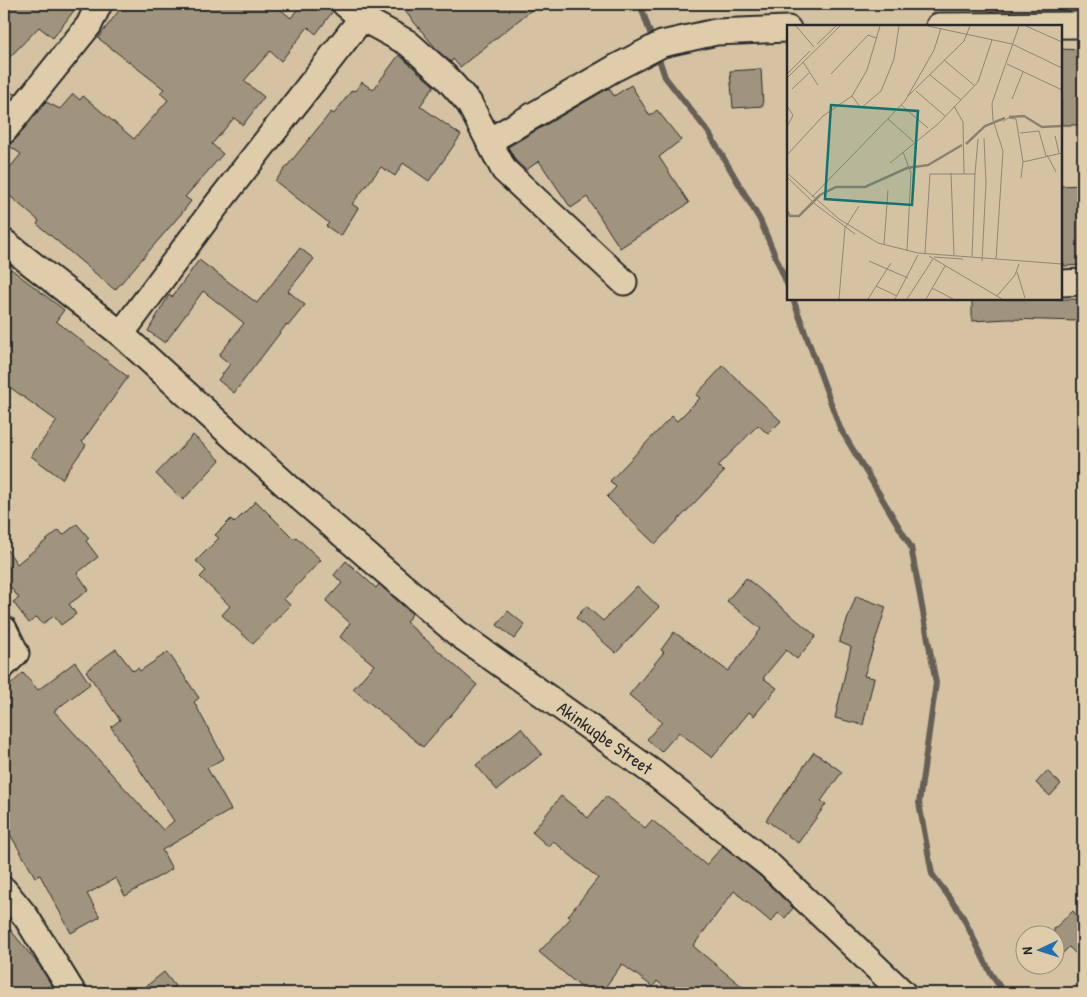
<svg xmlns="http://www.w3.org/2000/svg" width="1087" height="997" font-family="'Patrick Hand',sans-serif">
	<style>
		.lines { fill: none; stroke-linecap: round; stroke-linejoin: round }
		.stream { stroke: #665f54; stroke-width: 6 }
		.building { fill: #a0947e; stroke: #2b2b2b }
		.minor-casing { stroke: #2b2b2b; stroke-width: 29 }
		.minor { stroke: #dfccaa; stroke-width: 25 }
		.labels { text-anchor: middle; stroke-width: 4.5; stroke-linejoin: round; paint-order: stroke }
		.street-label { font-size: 18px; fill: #2b2b2b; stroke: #dfccaa }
		.inset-river { fill: none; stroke: #8d8270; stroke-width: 2.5 }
		.inset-road { fill: none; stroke: #908672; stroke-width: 1 }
		.view { fill: #0f766e; fill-opacity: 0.15; stroke: #0f766e; stroke-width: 2.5 }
		.inset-edge { fill: none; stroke: #2b2b2b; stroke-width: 2.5 }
	</style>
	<rect width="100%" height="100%" fill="#d4c2a2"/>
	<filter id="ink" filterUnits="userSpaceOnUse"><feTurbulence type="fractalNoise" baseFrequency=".02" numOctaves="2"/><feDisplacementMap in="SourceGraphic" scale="10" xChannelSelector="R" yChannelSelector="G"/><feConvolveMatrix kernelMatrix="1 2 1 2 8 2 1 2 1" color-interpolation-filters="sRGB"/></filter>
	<g filter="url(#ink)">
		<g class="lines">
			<!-- stream -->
			<g class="stream">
				<path d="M640,4L654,44"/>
				<path d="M657,53L665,77L709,133L760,220L788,286"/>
				<path d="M793,299L840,428L911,547L936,683L919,803L932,874L961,913L991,974L1004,993"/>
			</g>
		</g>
		<!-- building -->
		<g class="building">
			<path d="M4,4H79L53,38L39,27L4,63Z"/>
			<path d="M124,4H274L291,18L301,4H331L333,11L316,34L308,27L281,61L270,51L244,81L264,97L243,125L234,118L212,144L223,154L185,197L191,201L181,214L115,290L37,224L39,221L4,191V175L21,154L8,145L15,140L46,102L60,109L73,94L80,100L83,96L134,139L168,100L160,93L164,89L98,38Z"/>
			<path d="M399,4H539L460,67L453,59L451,62L439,52Z"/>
			<path d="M1061,49L1081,50L1080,59H1083V125H1061Z"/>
			<path d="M399,55L434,86L420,106L461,135L429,181L403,163L395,176L381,167L352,204L358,208L341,236L326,226L329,223L275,181L331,112L334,114L352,90L355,91L362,82L373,90Z"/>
			<path d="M761,69L763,106L733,108L730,71Z"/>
			<path d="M631,85L650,116L657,110L681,140L659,157L689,203L620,248L587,197L571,208L539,161L526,170L516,161L508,147L609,88L614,96Z"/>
			<path d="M4,87L15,95L4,108Z"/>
			<path d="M1083,185V265L1064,266V263H1061V186Z"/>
			<path d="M300,248L314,259L288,291L305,305L288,326L286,325L234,393L218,380L230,364L219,355L244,323L203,291L165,343L148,331L169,295L172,297L199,260L257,303Z"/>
			<path d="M11,269L64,310L56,321L128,377L82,442L86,445L62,479L31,456L57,421L4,383V279Z"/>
			<path d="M972,299H1073L1079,300V321L1009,319L972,321Z"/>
			<path d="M723,366L781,421L768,434L758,425L718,466L724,472L655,544L607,497L616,487L610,481L672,416L677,421L700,398L696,395Z"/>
			<path d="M193,435L220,460L183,500L156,474Z"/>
			<path d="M256,501L294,539L296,537L321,560L284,599L290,605L253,644L222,615L230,606L200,577L206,571L196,561L219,538L215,535L231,519L234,523Z"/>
			<path d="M77,524L89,538L86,541L98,557L77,573L89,590L69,604L76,614L61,625L54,616L42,624L37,617L29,623L13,602L19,598L4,579V545L17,564L59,530L63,535Z"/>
			<path d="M346,561L376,588L379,584L412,614L406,622L477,685L423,747L353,689L374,665L340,637L350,623L326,601L342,583L334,575Z"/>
			<path d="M746,578L816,636L797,659L786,650L763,678L777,688L754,716L749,712L712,758L679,732L661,752L647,739L662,722L629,695L664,652L661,650L674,632L728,671L761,629L727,601Z"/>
			<path d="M637,586L659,607L616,653L576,618L586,606L603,621Z"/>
			<path d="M856,596L886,607L864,676L874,678L863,725L835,718L851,647L839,642Z"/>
			<path d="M508,611L525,625L514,639L497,625Z"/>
			<path d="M116,649L133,671L138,668L140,671L168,652L199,698L194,702L224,758L207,768L231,810L162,850L172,869L139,888L125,896L116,878L87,894L100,917L71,933L40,875L35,877L4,824V691L23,673L38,690L75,662L90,684L54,711L163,830L174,821L111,727L120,720L86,671Z"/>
			<path d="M521,728L542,754L497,790L476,765Z"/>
			<path d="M814,752L842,772L821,801L826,804L798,843L766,820Z"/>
			<path d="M1047,771L1061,784L1050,796L1036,783Z"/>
			<path d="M561,796L588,818L606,796L645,828L652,820L706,865L723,846L760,876L793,908L785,918L778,913L771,922L734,891L693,946L750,993H671L657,981L653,987L622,964L601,993H588L539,952L571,918L568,916L598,878L553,841L549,847L532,832Z"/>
			<path d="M1073,911L1083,922V961L1069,947L1054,962V929Z"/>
			<path d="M4,922L39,965L51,984L40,993H4Z"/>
			<path d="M164,972L175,986L166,993H138Z"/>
		</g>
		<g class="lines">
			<!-- minor casing -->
			<g class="minor-casing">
				<g id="minor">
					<path d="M345,4L362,18L408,43L445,76L469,103L504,170L624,282"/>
					<path d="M939,26L1083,25"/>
					<path d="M4,131L89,25L99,4"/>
					<path d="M489,141L615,68L662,44L716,32L788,29"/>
					<path id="s1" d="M4,242L121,334L297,495L457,633L655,774L769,865L903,993"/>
					<path d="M1061,283L1083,282"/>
					<path d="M121,334L215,207L362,18"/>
					<path d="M4,629L16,653L4,665"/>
					<path d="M4,890L26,917L73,993"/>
				</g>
			</g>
			<!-- minor -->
			<use href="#minor" class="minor"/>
		</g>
	</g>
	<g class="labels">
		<!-- street labels -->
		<g class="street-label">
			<text dy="6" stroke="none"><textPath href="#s1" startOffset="780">Akinkugbe Street</textPath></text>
		</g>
	</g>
	<!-- overview -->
	<g transform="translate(787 25)">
		<rect width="275" height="275" fill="#d4c2a2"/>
		<path class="inset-river" d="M222,92L237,91L255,102L275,101M179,119L198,101L218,93M0,186L3,191H12L33,170L49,162H78L120,143L141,140L175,120"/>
		<path class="inset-road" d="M9,1L27,22M141,1L225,19L275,43M239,1L275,17M30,19L49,1M157,35L188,61M16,37L31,60M220,39L275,65M0,49L23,26M44,49L81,10L89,13M143,50L174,75M0,53L53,1M5,64L22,48M129,66L158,91M65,71L74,83L94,66L107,34L112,1M121,71L177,16L183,1M225,74L236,47M114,80L141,103M0,81L6,90L0,102M167,81L176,97L177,149M101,94L127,117M216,97L221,93L229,94L236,137L234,153M233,108L252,106L259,131M268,111L272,128M116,127L124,148L120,225M0,130L36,91L65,71L80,45L93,1M260,130L269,147M236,137L275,128M103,138L151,99L191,57L205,15M0,148L52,194L91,218L131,228L275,239M164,148L167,230M188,149L191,114M0,152L28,179L68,209M25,172L118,76L147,25L154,3M97,219L101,165M138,228L143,149H188L185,232M142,231L215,274M147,232L176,234M209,234L216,126L206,95L205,78L232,1M82,236L121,253M195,236L199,158L197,113M230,247L238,273M89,261L110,271M145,263L166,274M210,271L228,250L232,239M52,274L58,203L72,181M81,274L104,238M108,274L131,230M120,274L146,234M139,274L158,241"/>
		<path class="view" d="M44,80L131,86L125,180L38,174Z"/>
		<rect width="275" height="275" class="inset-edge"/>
	</g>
	<!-- margin -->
	<rect width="1087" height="997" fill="none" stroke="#dfccaa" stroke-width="20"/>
	<rect x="10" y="10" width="1067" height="977" fill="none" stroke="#2b2b2b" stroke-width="2" filter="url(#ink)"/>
	<!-- north arrow -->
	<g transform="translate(1040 950) rotate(266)"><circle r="24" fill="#dfccaa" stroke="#978c77"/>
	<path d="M0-4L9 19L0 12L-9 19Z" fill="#1f6fb2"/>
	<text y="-8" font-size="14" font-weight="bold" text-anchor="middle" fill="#2b2b2b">N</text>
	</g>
</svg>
